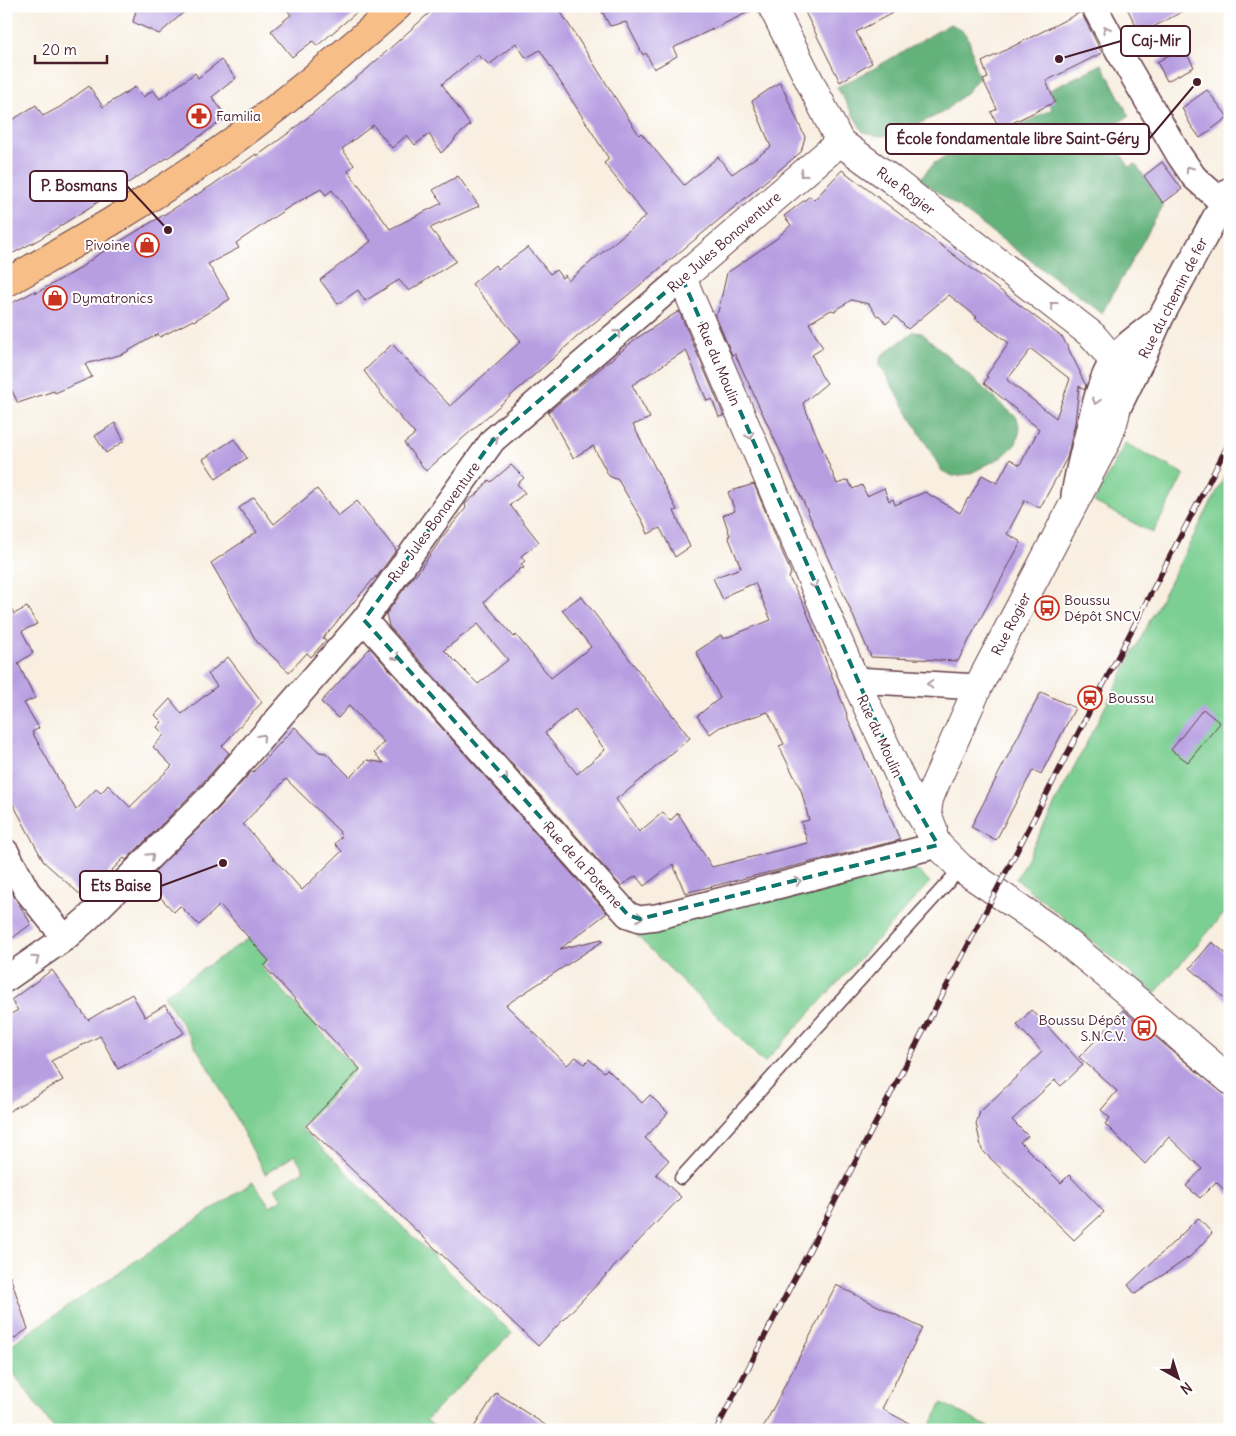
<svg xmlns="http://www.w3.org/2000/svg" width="1236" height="1436" font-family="Delius,sans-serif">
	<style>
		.green { fill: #7bcf92; stroke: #62775e }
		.forest { fill: #64b27c; stroke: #576854 }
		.building { fill: #b69ee1; fill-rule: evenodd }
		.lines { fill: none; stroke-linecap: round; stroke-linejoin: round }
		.service-casing { stroke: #643e46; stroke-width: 15 }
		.minor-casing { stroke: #643e46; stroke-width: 28 }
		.tertiary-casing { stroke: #643e46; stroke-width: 30 }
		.primary-casing { stroke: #643e46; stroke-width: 30 }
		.service { stroke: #fff; stroke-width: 12 }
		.minor { stroke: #fff; stroke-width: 25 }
		.tertiary { stroke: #fff; stroke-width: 28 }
		.primary { stroke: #f7be87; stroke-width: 28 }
		.rail-casing { stroke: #4a1f2b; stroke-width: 5.5 }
		.rail { stroke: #fff; stroke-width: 4; stroke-dasharray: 11; stroke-linecap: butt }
		.oneway { stroke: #ae9aa0 }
		.marked { fill: none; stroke: #0f766e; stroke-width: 4; stroke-dasharray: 10 6; stroke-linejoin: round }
		.labels { text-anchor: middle; stroke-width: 4; stroke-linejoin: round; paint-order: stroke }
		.poi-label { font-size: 14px; fill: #4a1f2b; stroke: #fff; text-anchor: start }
		.street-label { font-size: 14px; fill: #4a1f2b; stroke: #fff }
		.leader { fill: none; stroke: #4a1f2b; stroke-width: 2 }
		.callout-dot { fill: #4a1f2b; stroke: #fff; stroke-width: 2 }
		.callout { fill: #fff; stroke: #4a1f2b; stroke-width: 2 }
		.callout-label { font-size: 15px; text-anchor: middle; font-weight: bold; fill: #4a1f2b }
	</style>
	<rect width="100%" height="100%" fill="#fff"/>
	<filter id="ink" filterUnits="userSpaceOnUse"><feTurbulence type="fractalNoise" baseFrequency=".02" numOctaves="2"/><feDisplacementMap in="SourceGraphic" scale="10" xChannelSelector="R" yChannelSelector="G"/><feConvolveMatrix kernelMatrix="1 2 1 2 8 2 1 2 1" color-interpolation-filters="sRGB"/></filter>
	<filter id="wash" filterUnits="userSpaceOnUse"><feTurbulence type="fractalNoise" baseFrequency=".0096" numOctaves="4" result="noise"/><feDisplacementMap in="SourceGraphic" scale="20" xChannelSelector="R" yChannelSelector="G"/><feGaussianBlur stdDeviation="1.12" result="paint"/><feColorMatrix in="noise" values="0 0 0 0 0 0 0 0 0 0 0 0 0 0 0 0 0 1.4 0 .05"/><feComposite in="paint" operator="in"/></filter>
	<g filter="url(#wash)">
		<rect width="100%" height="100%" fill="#f8efe1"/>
		<!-- green -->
		<g class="green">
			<path d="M1125,443L1184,474L1153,533L1094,502Z"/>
			<path d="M1230,466V907L1155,993L1016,879Z"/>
			<path d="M907,861L930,882L764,1063L634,933L642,928Z"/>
			<path d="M249,938L268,960L261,967L356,1069L301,1128L512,1333L426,1420L438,1430H55L6,1363V1348L253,1182L270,1206L282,1199L275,1188L304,1170L295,1155L265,1174L213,1075L164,995Z"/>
			<path d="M942,1403L994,1430H928Z"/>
		</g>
		<!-- forest -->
		<g class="forest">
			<path d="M950,24C978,34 968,56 979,77L967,92L942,113L895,135L878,136L863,132L837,87L873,69Z"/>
			<path d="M1102,64L1129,116L1107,130L1129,167L1136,164L1163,206L1102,313L920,179L934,163L992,128L997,137L1052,109L1044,93Z"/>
			<path d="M913,332L922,333L1017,418L1020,430L1016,444L1002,457L969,474L953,476L942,471L880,365V357Z"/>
		</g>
		<g id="blocks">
			<!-- building -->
			<g class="building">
				<path d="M137,6H191L159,34L133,22Z"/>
				<path d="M284,6H364L317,46L313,41L292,57L271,31L291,15Z"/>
				<path d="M437,6H557L639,135L641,133L684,185L718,157L732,174L771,147L752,101L780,82L805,137L801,152L577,337L426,471L404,443L415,434L391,407L364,371L392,344L450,406L521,341L472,284L495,265L498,269L528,247L550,274L556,270L562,278L565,275L568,281L646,216L604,163L609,159L540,50L526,58L516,43L489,65L484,60L483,61L478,55L442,84L470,125L454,139L455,140L441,153L429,134L415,145L407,135L392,148L373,125L342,149L354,165L348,171L390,229L442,203L433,190L458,176L479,206L430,228L456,261L409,291L399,280L365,301L358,290L338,304L320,280L371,241L332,190L326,195L321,189L289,207L236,243L239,248L208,264L230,299L194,321L193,320L160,337L158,334L123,354L85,364L92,377L55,393L54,391L18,403L6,379V306L35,291L36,293L76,271L96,256L211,186L256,154L257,156L290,132L367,69Z"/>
				<path d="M599,6H661V9L668,6H757V8L673,48L677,56L654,69L646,53L643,55L626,22L610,26Z"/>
				<path d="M802,6H906L856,32L872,63L840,82Z"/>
				<path d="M1126,6H1193L1140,34Z"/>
				<path d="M1081,12L1102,53L1046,81L1055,102L1000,129L991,112L997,109L983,80L988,78L982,62Z"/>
				<path d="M1183,47L1194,67L1167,81L1157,62Z"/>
				<path d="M221,60L236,78L212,97L227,117L189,144L98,202L38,240L6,257V124L36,105L43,116L60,107L89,86L103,107L135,87L143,97L153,90L160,99L195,73L198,78Z"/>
				<path d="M1207,90L1228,117L1200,138L1190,124L1182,108Z"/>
				<path d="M1162,162L1182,189L1163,203L1144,176Z"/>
				<path d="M842,170L1063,338L1079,370L1080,371V374L1086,386L1084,390L1079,386L1075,423L1067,458L1040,508L1025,500L1007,534L1021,542L958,661L871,657L803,501L735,354L732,355L715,315L718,312L727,273L776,239L791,225L784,216L810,196L814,200ZM949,295L977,317L975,318L1009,343L986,376L988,377L984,383L1039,429L1020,465L1010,459L997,483L982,475L969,499L968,498L960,513L925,492L895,505L893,499L889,501L884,488L867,496L862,485L853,489L848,480L837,484L803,403L827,383L821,375L812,355L823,348L809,323L831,310L835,311L851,300L869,304L877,316L879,315L886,324L895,316L908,329ZM1031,349L1070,379L1056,418L1007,380Z"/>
				<path d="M679,311L724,416L719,417L712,399L707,401L686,350L632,385L650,418L633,425L677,510L674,511L690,547L675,557L660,528L648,534L643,522L618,480L609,476L593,446L573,458L548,412L637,338Z"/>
				<path d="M115,423L124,441L106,453L95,436Z"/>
				<path d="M234,439L247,458L216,479L203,459Z"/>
				<path d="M511,465L524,478L517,484L525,493L510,505L539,542L521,556L525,561L521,564L524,568L520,569L484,602L514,637L516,635L551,678L591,647L562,610L581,596L690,738L631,788L616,799L639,832L663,812L670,821L678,813L712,867L808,843L801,822L809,820L801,790L779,746L784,744L768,712L720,727L710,734L697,716L720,698L696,652L721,635L723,639L771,620L755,583L731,593L723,600L713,578L741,568L728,536H730L723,515L735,511L728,492L754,484L791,573L789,578L804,605L847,714H846L900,840L685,893L673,864L644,886L636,876L621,886L389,626L386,614L415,574L416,575L439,542V541L466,508L465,504L479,492L489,480L491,482ZM478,624L508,660L478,684L444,650ZM575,709L605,750L577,774L545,733Z"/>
				<path d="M317,489L338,516L357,501L396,550L376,578V576L323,638L326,640L311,657L307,653L289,672L257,642L211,563L257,532L239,508L254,497L274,524Z"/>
				<path d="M6,597L14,614L27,607L37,624L22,631L33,653L18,663L35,698L24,703L39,728L32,732L76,810L96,789L101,793L108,785L130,807L172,766L153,747L164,735L157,727L162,722L155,715L170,699L182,714L217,686L208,674L228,657L262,702L222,746L229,753L198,788L126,860L124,858L84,898L44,862L6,791Z"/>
				<path d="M370,648L607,913L560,949L602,939L603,941L506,1005L567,1065L576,1057L584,1064L589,1059L604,1072L607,1069L642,1103L650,1095L668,1113L645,1138L669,1160L656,1174L681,1197L538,1346L306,1126L360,1069L264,966L269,961L220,905L199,925L180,906L174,912L145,881L219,808L251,772L252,773L295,727L319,752L326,753L350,777L367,760L384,763L374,753L384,742L349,706L338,718L321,702ZM286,779L340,832L339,833L342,836L335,844L342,851L302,890L243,824Z"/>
				<path d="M1041,692L1075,708L1041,774L1033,770L996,840L971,827Z"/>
				<path d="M1203,709L1220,723L1188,762L1171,750Z"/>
				<path d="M6,883L31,924L6,943Z"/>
				<path d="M1212,942L1230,957V1003L1190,968Z"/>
				<path d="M52,970L88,1020L132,994L145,1017L165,1005L184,1033L118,1069L100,1036L51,1061L63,1080L6,1113V1017L18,1010L11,1000Z"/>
				<path d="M1031,1010L1039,1017L1083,1065L1061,1086L1055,1080L1012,1120L1028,1136L1020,1142L1061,1183L1069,1175L1104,1212L1074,1240L982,1150L976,1124L980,1112L1042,1052L1017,1025Z"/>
				<path d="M1123,1010L1230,1099V1195L1216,1182L1200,1198L1186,1186L1202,1169L1169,1137L1145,1164L1105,1124L1110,1118L1101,1110L1117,1091L1079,1057L1102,1034Z"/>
				<path d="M1198,1218L1212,1233L1191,1256L1135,1294L1128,1285L1177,1239Z"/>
				<path d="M6,1276H10L28,1329L6,1344Z"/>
				<path d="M836,1285L922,1328L882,1409L922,1430H762Z"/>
				<path d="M496,1393L516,1405V1406L553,1430H472Z"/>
			</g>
		</g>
	</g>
	<g filter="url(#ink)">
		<use href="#blocks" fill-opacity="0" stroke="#643e46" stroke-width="1"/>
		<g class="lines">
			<!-- service casing -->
			<g class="service-casing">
				<path id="service" d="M681,1178L961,868"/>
			</g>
			<!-- minor casing -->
			<g class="minor-casing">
				<g id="minor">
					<path d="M1094,6L1119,52L1179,155L1194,177L1223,203"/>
					<path d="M1118,408L1145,353L1161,317L1230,190"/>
					<path d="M1074,495C1078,469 1085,445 1091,420C1096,400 1101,380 1112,362C1123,345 1142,334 1157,321"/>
					<path d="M364,620L628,915L640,919L656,917L938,845"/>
					<path d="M855,680L978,687"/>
					<path d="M6,852L27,891L65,938"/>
					<path d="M6,979L65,938L87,919L209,798L364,620L493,440L682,278"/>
				</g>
			</g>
			<!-- tertiary casing -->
			<g class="tertiary-casing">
				<g id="tertiary">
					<path d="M772,6L840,142L891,179L1092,335C1099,343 1108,352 1113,363C1123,390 1117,417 1106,442L978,687L936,782L929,799L927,813L933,829"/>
					<path d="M840,142L682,278L855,680L905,788L938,845L961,868L1052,930L1107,975L1230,1080"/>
				</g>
			</g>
			<!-- primary casing -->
			<g class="primary-casing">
				<path id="primary" d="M6,283C76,243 146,203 212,156C277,110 338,59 398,6"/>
			</g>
			<!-- service -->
			<use href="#service" class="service"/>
			<!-- minor -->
			<use href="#minor" class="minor"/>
			<!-- tertiary -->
			<use href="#tertiary" class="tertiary"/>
			<!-- primary -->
			<use href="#primary" class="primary"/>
			<!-- rail casing -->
			<g class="rail-casing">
				<path id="rail" d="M716,1430L1230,441"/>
			</g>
			<!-- rail -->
			<use href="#rail" class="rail"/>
		</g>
		<!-- one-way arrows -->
		<defs><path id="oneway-chevron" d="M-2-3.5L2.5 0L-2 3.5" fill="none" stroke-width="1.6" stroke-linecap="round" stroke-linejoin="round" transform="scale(1.25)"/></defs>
		<g class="oneway">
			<use href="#oneway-chevron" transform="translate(1106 29) rotate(-118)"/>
			<use href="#oneway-chevron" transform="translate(1189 169) rotate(-125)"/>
			<use href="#oneway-chevron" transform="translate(803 174) rotate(139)"/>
			<use href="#oneway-chevron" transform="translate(1053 305) rotate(-142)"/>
			<use href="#oneway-chevron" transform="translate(618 333) rotate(-40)"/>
			<use href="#oneway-chevron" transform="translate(1096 401) rotate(106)"/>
			<use href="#oneway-chevron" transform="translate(750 436) rotate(67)"/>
			<use href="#oneway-chevron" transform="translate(495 439) rotate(-46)"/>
			<use href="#oneway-chevron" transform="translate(814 585) rotate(67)"/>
			<use href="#oneway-chevron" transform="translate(396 657) rotate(48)"/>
			<use href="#oneway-chevron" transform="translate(930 684) rotate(-177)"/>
			<use href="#oneway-chevron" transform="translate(262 737) rotate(-49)"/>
			<use href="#oneway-chevron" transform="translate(505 778) rotate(48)"/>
			<use href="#oneway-chevron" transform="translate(151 856) rotate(-45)"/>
			<use href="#oneway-chevron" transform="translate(798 881) rotate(-14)"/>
			<use href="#oneway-chevron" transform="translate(640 917) rotate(5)"/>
			<use href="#oneway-chevron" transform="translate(36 959) rotate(-35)"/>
		</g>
	</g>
	<!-- marked area -->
	<path class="marked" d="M682,278L905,788L938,845L640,919L628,915L364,620L493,440Z"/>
	<!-- icons -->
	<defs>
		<g id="pharmacy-ring" transform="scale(1.25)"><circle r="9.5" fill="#fff" stroke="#c8321e" stroke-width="1.5"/><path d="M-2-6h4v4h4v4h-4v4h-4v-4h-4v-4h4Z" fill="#c8321e"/></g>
		<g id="shop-ring" transform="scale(1.25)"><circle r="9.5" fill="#fff" stroke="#c8321e" stroke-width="1.5"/><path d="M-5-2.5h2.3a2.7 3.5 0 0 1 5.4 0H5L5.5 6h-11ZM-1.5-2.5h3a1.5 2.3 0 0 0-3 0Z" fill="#c8321e"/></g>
		<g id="bus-ring" transform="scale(1.25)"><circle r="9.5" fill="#fff" stroke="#c8321e" stroke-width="1.5"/><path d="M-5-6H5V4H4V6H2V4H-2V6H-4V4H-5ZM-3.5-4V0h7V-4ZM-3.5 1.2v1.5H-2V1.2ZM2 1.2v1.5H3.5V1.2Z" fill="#c8321e"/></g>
		<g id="station-ring" transform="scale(1.25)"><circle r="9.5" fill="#fff" stroke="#c8321e" stroke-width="1.5"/><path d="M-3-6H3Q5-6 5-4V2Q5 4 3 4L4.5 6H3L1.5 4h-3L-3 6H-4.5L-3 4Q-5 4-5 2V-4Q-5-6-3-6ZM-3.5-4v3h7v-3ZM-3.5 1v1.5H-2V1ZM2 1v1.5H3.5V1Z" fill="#c8321e"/></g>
	</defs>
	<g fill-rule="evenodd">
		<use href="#pharmacy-ring" x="199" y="116"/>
		<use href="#shop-ring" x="147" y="245"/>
		<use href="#shop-ring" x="55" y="298"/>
		<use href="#bus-ring" x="1047" y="608"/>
		<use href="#station-ring" x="1090" y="698"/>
		<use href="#bus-ring" x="1144" y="1028"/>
	</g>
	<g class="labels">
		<!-- poi labels -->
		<g class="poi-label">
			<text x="216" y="121">Familia</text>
			<text x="130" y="250" text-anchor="end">Pivoine</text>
			<text x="72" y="303">Dymatronics</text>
			<text x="1064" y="605">Boussu<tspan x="1064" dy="16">Dépôt SNCV</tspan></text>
			<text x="1108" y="703">Boussu</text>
			<text x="1126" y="1025" text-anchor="end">Boussu Dépôt<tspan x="1126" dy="16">S.N.C.V.</tspan></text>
		</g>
		<!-- street labels -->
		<g class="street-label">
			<text transform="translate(906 191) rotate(37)" y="5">Rue Rogier</text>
			<text transform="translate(724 242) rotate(-41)" y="5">Rue Jules Bonaventure</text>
			<text transform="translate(1173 298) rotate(-63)" y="5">Rue du chemin de fer</text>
			<text transform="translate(719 364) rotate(67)" y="5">Rue du Moulin</text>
			<text transform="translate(434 522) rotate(-54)" y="5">Rue Jules Bonaventure</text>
			<text transform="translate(1011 624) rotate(-63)" y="5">Rue Rogier</text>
			<text transform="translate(880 736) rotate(65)" y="5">Rue du Moulin</text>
			<text transform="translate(583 865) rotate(48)" y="5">Rue de la Poterne</text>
		</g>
	</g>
	<!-- callouts -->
	<path class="leader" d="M1059 59L1121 41M1197 82L1149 139M168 230L127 186M223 863L161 886"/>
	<g class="callout-dot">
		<circle cx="1059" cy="59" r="5"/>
		<circle cx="1197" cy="82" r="5"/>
		<circle cx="168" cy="230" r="5"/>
		<circle cx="223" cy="863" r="5"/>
	</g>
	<g class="callout">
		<rect x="1121" y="26" width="69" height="30" rx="5"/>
		<rect x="886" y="124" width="263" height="30" rx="5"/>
		<rect x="30" y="171" width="97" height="30" rx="5"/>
		<rect x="80" y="871" width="81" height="30" rx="5"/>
	</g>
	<g class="callout-label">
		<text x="1156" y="46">Caj-Mir</text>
		<text x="1018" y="144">École fondamentale libre Saint-Géry</text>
		<text x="79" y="191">P. Bosmans</text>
		<text x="121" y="891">Ets Baise</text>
	</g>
	<!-- margin -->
	<rect width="1236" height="1436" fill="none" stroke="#fff" stroke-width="25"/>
	<!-- north arrow -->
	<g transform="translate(1178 1378) rotate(141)" stroke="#ffffff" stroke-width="4" paint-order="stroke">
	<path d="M0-4L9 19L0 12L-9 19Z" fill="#4a1f2b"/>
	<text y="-8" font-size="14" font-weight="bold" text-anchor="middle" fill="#4a1f2b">N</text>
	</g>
	<!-- scale -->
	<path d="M35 55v8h72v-8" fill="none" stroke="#4a1f2b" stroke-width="2.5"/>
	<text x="42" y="55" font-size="15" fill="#4a1f2b" stroke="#ffffff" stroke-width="4" paint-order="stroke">20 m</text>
</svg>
